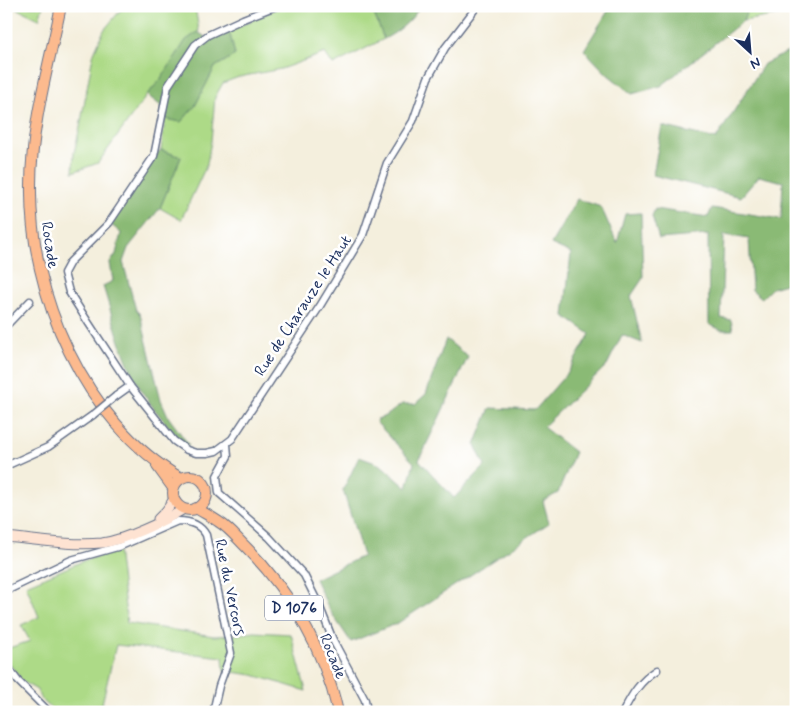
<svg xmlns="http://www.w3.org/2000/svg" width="802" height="718" font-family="Mynerve,sans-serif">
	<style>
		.green { fill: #adda87; stroke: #648472 }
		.forest { fill: #8aba74; stroke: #527469 }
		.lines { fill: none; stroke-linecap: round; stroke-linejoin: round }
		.street-casing { stroke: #67728a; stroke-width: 9 }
		.secondary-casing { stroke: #67728a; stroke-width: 11 }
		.primary-casing { stroke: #67728a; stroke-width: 12 }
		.street { stroke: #fff; stroke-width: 6 }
		.secondary { stroke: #fee3d2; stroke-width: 9 }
		.primary { stroke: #fcba8e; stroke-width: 10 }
		.street-bridge-casing { stroke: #67728a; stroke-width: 9; stroke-linecap: butt }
		.street-bridge { stroke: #fff; stroke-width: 6 }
		.labels { text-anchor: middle; stroke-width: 5; stroke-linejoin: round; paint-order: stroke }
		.shield { fill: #fff; stroke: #5f6d8e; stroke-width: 1 }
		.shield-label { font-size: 15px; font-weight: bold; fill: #1b2f5e }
		.street-label { font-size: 16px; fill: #1b2f5e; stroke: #fff }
	</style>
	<rect width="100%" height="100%" fill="#fff"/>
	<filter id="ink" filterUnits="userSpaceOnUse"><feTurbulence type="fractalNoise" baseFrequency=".02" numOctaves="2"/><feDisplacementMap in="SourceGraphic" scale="10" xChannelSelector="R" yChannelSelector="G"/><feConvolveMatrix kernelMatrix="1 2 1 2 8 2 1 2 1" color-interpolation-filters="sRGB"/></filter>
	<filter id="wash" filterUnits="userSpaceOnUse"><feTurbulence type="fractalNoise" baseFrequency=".0096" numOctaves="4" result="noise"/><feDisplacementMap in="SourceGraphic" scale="20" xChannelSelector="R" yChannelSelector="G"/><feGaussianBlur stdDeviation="1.12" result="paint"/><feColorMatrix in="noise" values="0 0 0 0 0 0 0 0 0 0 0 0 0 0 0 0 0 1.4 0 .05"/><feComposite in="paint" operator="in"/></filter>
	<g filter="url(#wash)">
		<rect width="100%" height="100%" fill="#f4efdd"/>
		<!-- green -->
		<g class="green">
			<path d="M12,6H43L39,19Z"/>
			<path d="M124,6H195L199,31L188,39L161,79L147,95L98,163L73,172L74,153L80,127L93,55L104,30Z"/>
			<path d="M282,6H371L384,39L333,65L325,53L281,69L239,77L223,83L215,97L211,141L207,164L181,220L160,208L181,157L161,150L165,119L181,122L195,106L215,67L235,55L229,31Z"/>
			<path d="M749,6H796V12L743,21Z"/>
			<path d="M118,550L127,623L214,636L234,635L254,632L291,634L306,691L253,675L224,671L223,657L116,645L100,712H55L40,698L37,690L23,682L6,659V649L30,641L21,625L39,617L26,585L83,561Z"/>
		</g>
		<!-- forest -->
		<g class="forest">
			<path d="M371,6H420C412,21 398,32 384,39Z"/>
			<path d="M611,6H749L743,21L661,86L632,94L607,74L584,50Z"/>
			<path d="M229,31L235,55L215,67L195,106L181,122L165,119L161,106L147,95L161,79L186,40L198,32L208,39Z"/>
			<path d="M796,48V281L772,288L762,298L752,290L749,239L724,235L721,318L731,320L733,330H721L709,324L708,235L659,239L652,216L655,209L708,217L712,208L781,219L783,182L759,176L741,197L653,175L662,126L716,139L764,64Z"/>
			<path d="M161,150L181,157L160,208L128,248L123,262L136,310L140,314L161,400L169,418L189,445L183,444C165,422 145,401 133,375C120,347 112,315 103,286L113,281L110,263L116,254L121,233L109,223L154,156Z"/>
			<path d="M577,199L601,207L617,243L625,214L641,213L643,278L631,296L642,343L622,335L607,365L543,427L575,452L558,493L543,501L549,523L398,623L351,642L330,611L315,579L363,556L343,490L359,457L381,465L407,488L414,463L376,422L377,419L386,416L402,404H415L426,394L446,339L468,357L419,460L454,498L485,466L475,445L490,408L535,410L568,372L590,334L564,316L571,253L551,244Z"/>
		</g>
	</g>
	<g filter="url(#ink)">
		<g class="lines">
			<!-- street casing -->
			<g class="street-casing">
				<g id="street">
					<path d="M276,6L243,19L208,35L195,45L168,86L154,156L109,223L70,262L64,273L69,292L88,322L130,386L174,441L187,450L196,453H207L216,451L232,439L320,306L363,235L387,163L413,121L428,78L445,48L475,9"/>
					<path d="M6,326L30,301"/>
					<path d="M116,396L130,386"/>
					<path d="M227,444L228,456L217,476L219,493L269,537L304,575L319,605L333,640L365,700L367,712"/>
					<path d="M6,466L48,447L93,415"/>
					<path d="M6,591L71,560L121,546L178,521C190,521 200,524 206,535L231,653L219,686L213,712"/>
					<path d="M6,665L18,681L49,712"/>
					<path d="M623,712C632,694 640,681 657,670"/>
				</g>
			</g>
			<!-- secondary casing -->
			<g class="secondary-casing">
				<g id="secondary">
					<path d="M158,519L166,511L174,499"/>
					<path d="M6,537C38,540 71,546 102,543C125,540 164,521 184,509"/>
				</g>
			</g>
			<!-- primary casing -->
			<g class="primary-casing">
				<g id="primary">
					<path d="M61,6C49,65 31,125 31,185C29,294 84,422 181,478"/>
					<path d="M157,466L173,488"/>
					<circle cx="190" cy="493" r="17"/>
					<path d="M196,508C204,513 212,517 219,522C229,528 237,538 245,546C290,591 324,649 338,712"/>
				</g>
			</g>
			<!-- street -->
			<use href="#street" class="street"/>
			<!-- secondary -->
			<use href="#secondary" class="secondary"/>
			<!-- primary -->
			<use href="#primary" class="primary"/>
			<!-- street-bridge casing -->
			<g class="street-bridge-casing">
				<path id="street-bridge" d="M93,415L116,396"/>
			</g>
			<!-- street-bridge -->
			<use href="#street-bridge" class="street-bridge"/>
		</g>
	</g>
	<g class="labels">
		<!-- shield labels -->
		<rect class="shield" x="265" y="595.5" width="58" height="25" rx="4"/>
		<g class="shield-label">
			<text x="294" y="613">D 1076</text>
		</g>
		<!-- street labels -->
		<g class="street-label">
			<text transform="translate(51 245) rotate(81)" y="6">Rocade</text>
			<text transform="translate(302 305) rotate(-57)" y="6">Rue de Charauze le Haut</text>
			<text transform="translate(231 587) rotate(78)" y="6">Rue du Vercors</text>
			<text transform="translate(334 656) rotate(68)" y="6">Rocade</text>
		</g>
	</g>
	<!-- margin -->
	<rect width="802" height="718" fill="none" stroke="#fff" stroke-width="25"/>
	<!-- north arrow -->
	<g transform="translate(750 52) rotate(154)" stroke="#ffffff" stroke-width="4" paint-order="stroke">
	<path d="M0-4L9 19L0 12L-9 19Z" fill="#1b2f5e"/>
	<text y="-8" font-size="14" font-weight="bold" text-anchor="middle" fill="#1b2f5e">N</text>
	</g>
</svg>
